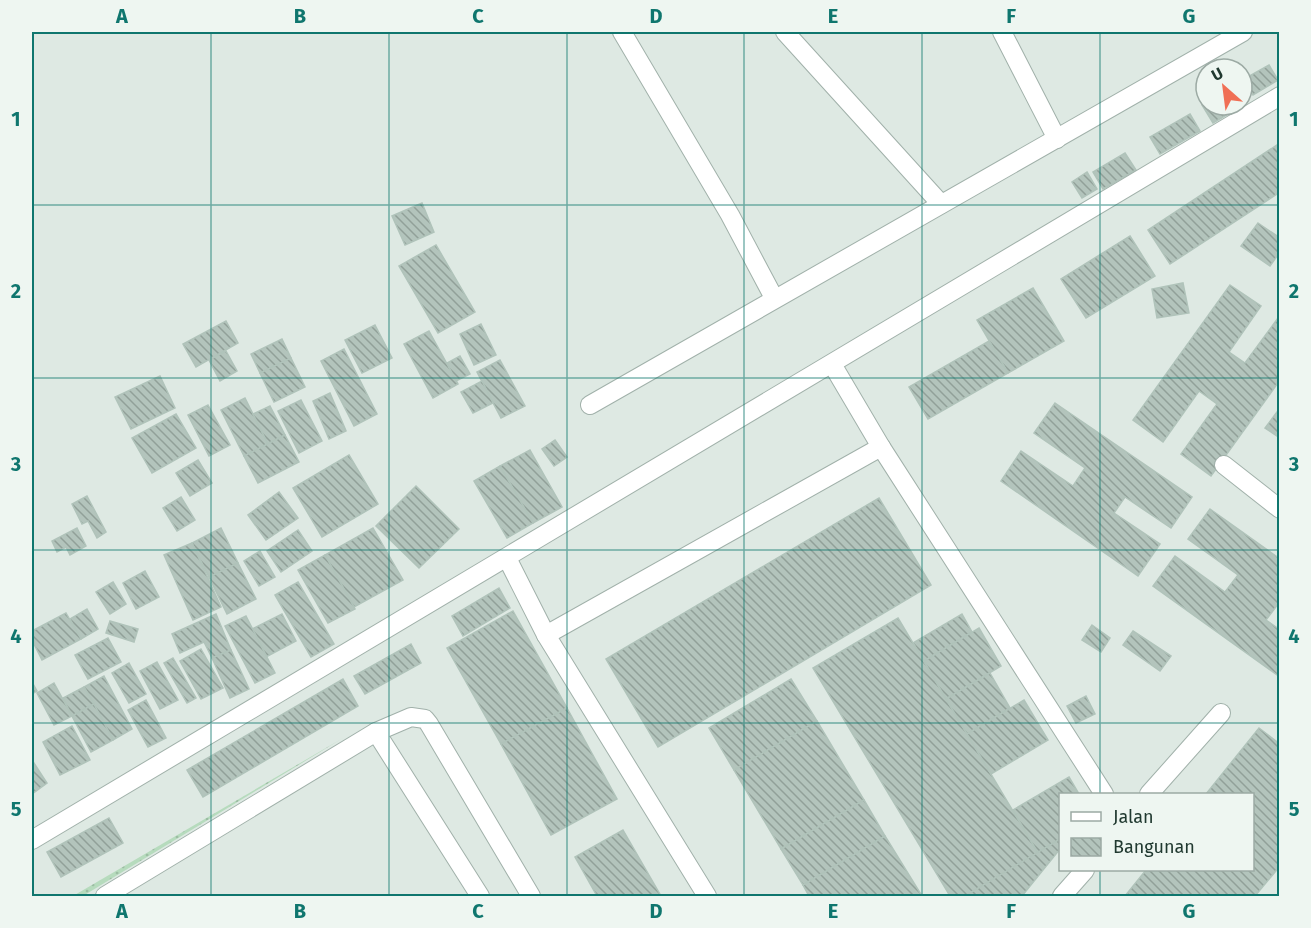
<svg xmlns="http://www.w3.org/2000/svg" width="1311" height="928" font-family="'Fira Sans',sans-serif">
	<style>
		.park { fill: url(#park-dots) }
		.building { fill: url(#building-back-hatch); stroke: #b0c3ba; stroke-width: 1.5 }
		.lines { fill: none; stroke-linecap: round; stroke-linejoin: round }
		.minor-casing { stroke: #a1b1aa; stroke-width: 20 }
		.minor { stroke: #fff; stroke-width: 18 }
		.grid { fill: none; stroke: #0f766e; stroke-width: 1.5; stroke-opacity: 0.55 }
		.neatline { fill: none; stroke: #0f766e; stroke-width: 2 }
		.grid-label { font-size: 20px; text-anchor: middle; font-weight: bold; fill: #0f766e }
	</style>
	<defs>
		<pattern id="park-dots" width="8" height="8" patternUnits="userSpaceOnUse" patternTransform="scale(1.5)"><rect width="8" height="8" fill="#b6dbbd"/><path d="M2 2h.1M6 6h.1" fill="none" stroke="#9cbda3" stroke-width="1.8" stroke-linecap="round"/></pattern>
		<pattern id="building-back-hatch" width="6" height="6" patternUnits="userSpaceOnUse" patternTransform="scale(1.5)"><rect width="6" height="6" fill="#b3c4bc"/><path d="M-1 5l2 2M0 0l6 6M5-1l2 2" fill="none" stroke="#91a099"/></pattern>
	</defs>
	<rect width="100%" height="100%" fill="#dee9e3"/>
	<!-- park -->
	<path class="park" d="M343,738L83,896H73Z"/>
	<!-- building -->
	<g class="building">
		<path d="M1269,65L1278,80L1253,95L1244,79Z"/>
		<path d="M1206,102V105L1242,106L1213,123L1202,105Z"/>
		<path d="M1190,114L1200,131L1160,154L1150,137Z"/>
		<path d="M1280,143V192L1170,264L1148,230Z"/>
		<path d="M1125,153L1136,170L1103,189L1093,172Z"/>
		<path d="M1087,172L1097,189L1082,198L1072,182Z"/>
		<path d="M422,203L434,232L405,245L392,216Z"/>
		<path d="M1258,223L1280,238V252L1270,266L1241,246Z"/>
		<path d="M1130,236L1155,276L1086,318L1061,279Z"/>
		<path d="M436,245L475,312L438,333L399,266Z"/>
		<path d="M1183,283L1189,313L1157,318L1152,289Z"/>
		<path d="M1230,285L1261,306L1229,352L1245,363L1278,318L1280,380L1211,476L1181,454L1217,404L1199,391L1163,442L1133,420Z"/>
		<path d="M1033,288L1064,341L1008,373L977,320Z"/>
		<path d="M226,321L238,343L196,367L183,344Z"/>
		<path d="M481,324L496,355L474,365L460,334Z"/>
		<path d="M375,325L392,358L362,373L345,340Z"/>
		<path d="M429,331L458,384L433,398L404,344Z"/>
		<path d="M282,339L291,358L260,373L251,354Z"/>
		<path d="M989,341L1008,373L928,419L909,387Z"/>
		<path d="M344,349L377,414L354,426L321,361Z"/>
		<path d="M226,351L237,371L220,381L209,360Z"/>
		<path d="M460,356L470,374L456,381L447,363Z"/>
		<path d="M291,358L305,387L274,402L260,373Z"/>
		<path d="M500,360L525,406L501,418L477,372Z"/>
		<path d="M160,376L175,408L131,429L115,397Z"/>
		<path d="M482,381L493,403L473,413L461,392Z"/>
		<path d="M330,393L346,431L329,439L313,401Z"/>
		<path d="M245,398L268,444L244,456L221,410Z"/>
		<path d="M301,400L322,441L299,453L278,411Z"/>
		<path d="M1055,403L1192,497L1171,528L1125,497L1114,513L1160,544L1138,576L1001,481L1021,451L1073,486L1085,468L1034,433Z"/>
		<path d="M208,405L230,445L209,456L188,415Z"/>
		<path d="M270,406L285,435L268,444L253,414Z"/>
		<path d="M1280,408V438L1265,428Z"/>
		<path d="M176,414L196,448L152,473L132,438Z"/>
		<path d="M285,435L299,462L258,483L244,456Z"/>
		<path d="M555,440L567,457L554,466L542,449Z"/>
		<path d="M530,450L562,507L533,523L500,466Z"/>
		<path d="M349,455L378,504L322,537L293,488Z"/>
		<path d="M198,460L212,483L190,496L176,473Z"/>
		<path d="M500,466L533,523L507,538L474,481Z"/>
		<path d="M416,486L459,529L419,568L376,526Z"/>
		<path d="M279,492L298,518L266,540L248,515Z"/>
		<path d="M87,496L106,532L97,538L88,521L82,524L72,504Z"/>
		<path d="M181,497L195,520L177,531L163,508Z"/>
		<path d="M879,498L931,585L658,747L606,659Z"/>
		<path d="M1210,509L1280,559V605L1278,604L1266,620L1280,630V677L1153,586L1175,556L1225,592L1238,575L1188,539Z"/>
		<path d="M77,528L86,546L70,555L66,547L57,552L52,541Z"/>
		<path d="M221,528L238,563L209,577L192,543Z"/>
		<path d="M373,528L403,580L354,607L325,555Z"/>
		<path d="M298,530L312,551L281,572L267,551Z"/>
		<path d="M192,543L221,607L193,620L164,555Z"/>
		<path d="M260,551L275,577L259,586L244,561Z"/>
		<path d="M325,555L355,609L328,623L298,570Z"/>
		<path d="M238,563L256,599L227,614L209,577Z"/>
		<path d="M145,571L159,597L136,609L123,583Z"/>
		<path d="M113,582L126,604L110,614L96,592Z"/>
		<path d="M298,582L334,644L311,657L275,595Z"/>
		<path d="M499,588L510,608L463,636L452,616Z"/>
		<path d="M87,609L98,629L81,639L70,619Z"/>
		<path d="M513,611L567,708L501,744L447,648Z"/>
		<path d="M66,613L81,639L42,660L32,640V631Z"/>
		<path d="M216,614L231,650L212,658L204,642L180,653L172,634Z"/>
		<path d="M282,614L296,641L266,657L252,629Z"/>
		<path d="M962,614L972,632L924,661L913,643Z"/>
		<path d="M246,616L275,673L255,683L225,626Z"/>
		<path d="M898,618L1038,853L965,896H950L813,668Z"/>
		<path d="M110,621L138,629L134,642L106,633Z"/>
		<path d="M1092,625L1110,638L1101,652L1082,640Z"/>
		<path d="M979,628L1001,666L946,699L924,661Z"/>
		<path d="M1133,631L1171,656L1160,671L1123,645Z"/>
		<path d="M108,638L121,662L88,679L75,655Z"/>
		<path d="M411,644L421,663L365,694L354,676Z"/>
		<path d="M201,649L223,688L201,699L180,661Z"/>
		<path d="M231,650L249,689L230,698L212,658Z"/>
		<path d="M173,658L196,698L187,703L164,663Z"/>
		<path d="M157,662L178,700L160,709L140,671Z"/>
		<path d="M129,663L146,694L129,703L112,673Z"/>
		<path d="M990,673L1010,708L967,734L946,699Z"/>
		<path d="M104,676L132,729L113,740L84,687Z"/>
		<path d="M343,679L358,706L203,797L187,770Z"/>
		<path d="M791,679L817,721L734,770L709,728Z"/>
		<path d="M32,682L37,691L32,694Z"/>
		<path d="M54,683L72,716L54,725L37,693Z"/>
		<path d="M84,687L94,704L72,716L63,698Z"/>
		<path d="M1086,696L1095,714L1076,723L1067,706Z"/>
		<path d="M146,700L166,738L148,747L128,710Z"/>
		<path d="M1024,700L1048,740L991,774L967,734Z"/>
		<path d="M94,704L113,740L91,752L72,716Z"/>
		<path d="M567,708L617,799L551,835L501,744Z"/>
		<path d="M817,721L864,800L781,849L734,770Z"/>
		<path d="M72,726L90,760L60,775L43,742Z"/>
		<path d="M1259,728L1280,744V866L1255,896H1125L1146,870H1252V794H1206Z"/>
		<path d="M32,760L47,783L32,794Z"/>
		<path d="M1069,777L1079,794H1060V839L1038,853L1013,810Z"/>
		<path d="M864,800L885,836L803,885L781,849Z"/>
		<path d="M109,818L123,843L61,877L47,852Z"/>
		<path d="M623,830L661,896H597L575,857Z"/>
		<path d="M885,836L922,896H809L803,885Z"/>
		<path d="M1060,839V849L1022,896H965Z"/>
	</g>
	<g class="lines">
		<!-- minor casing -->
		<g class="minor-casing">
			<g id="minor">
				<path d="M622,32L730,215L774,298"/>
				<path d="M785,32L941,204"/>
				<path d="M1002,32L1057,139"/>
				<path d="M832,364L881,447L1104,794"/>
				<path d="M590,405L1243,32"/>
				<path d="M1224,465L1280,509"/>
				<path d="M507,558L546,635L707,896"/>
				<path d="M546,635L881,447"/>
				<path d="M376,732L480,896"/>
				<path d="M1149,794L1221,713"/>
				<path d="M32,840L1280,96"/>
				<path d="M105,896L376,732L411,717L425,719L429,724L531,896"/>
				<path d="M1062,896L1085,870"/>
			</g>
		</g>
		<!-- minor -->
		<use href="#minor" class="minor"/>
	</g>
	<!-- grid -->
	<path class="grid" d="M211,32V896M389,32V896M567,32V896M744,32V896M922,32V896M1100,32V794M32,205H1280M32,378H1280M32,550H1280M32,723H1280M1100,870V896"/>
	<!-- border -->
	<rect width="1311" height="928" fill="none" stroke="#eef6f1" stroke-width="66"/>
	<!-- legend -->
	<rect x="1059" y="793" width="195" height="78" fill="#eef6f1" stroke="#9caaa4" stroke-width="1.5"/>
	<rect x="1071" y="812" width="30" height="9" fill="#ffffff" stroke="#9caaa4" stroke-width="1.5"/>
	<text x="1113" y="823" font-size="18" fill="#203930">Jalan</text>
	<rect x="1071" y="838" width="30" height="18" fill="url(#building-back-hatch)" stroke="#9caaa4" stroke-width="1.5"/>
	<text x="1113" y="853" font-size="18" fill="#203930">Bangunan</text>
	<!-- north arrow -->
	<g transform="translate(1224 87) rotate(332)"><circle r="28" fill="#eef6f1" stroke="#9caaa4" stroke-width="1.5"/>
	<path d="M0-4.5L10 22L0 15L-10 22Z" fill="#f06f55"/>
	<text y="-9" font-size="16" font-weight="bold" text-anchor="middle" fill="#203930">U</text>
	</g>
	<rect x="33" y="33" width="1245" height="862" class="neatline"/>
	<g class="grid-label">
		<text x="122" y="23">A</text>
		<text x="300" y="23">B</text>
		<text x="478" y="23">C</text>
		<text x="656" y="23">D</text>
		<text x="833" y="23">E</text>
		<text x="1011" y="23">F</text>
		<text x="1189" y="23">G</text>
		<text x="16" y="126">1</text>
		<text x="1294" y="126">1</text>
		<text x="16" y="298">2</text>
		<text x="1294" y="298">2</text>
		<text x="16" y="471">3</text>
		<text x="1294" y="471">3</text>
		<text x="16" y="643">4</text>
		<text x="1294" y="643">4</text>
		<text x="16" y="816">5</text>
		<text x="1294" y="816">5</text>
		<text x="122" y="918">A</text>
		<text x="300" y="918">B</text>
		<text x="478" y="918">C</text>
		<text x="656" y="918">D</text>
		<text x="833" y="918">E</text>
		<text x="1011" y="918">F</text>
		<text x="1189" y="918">G</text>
	</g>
</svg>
